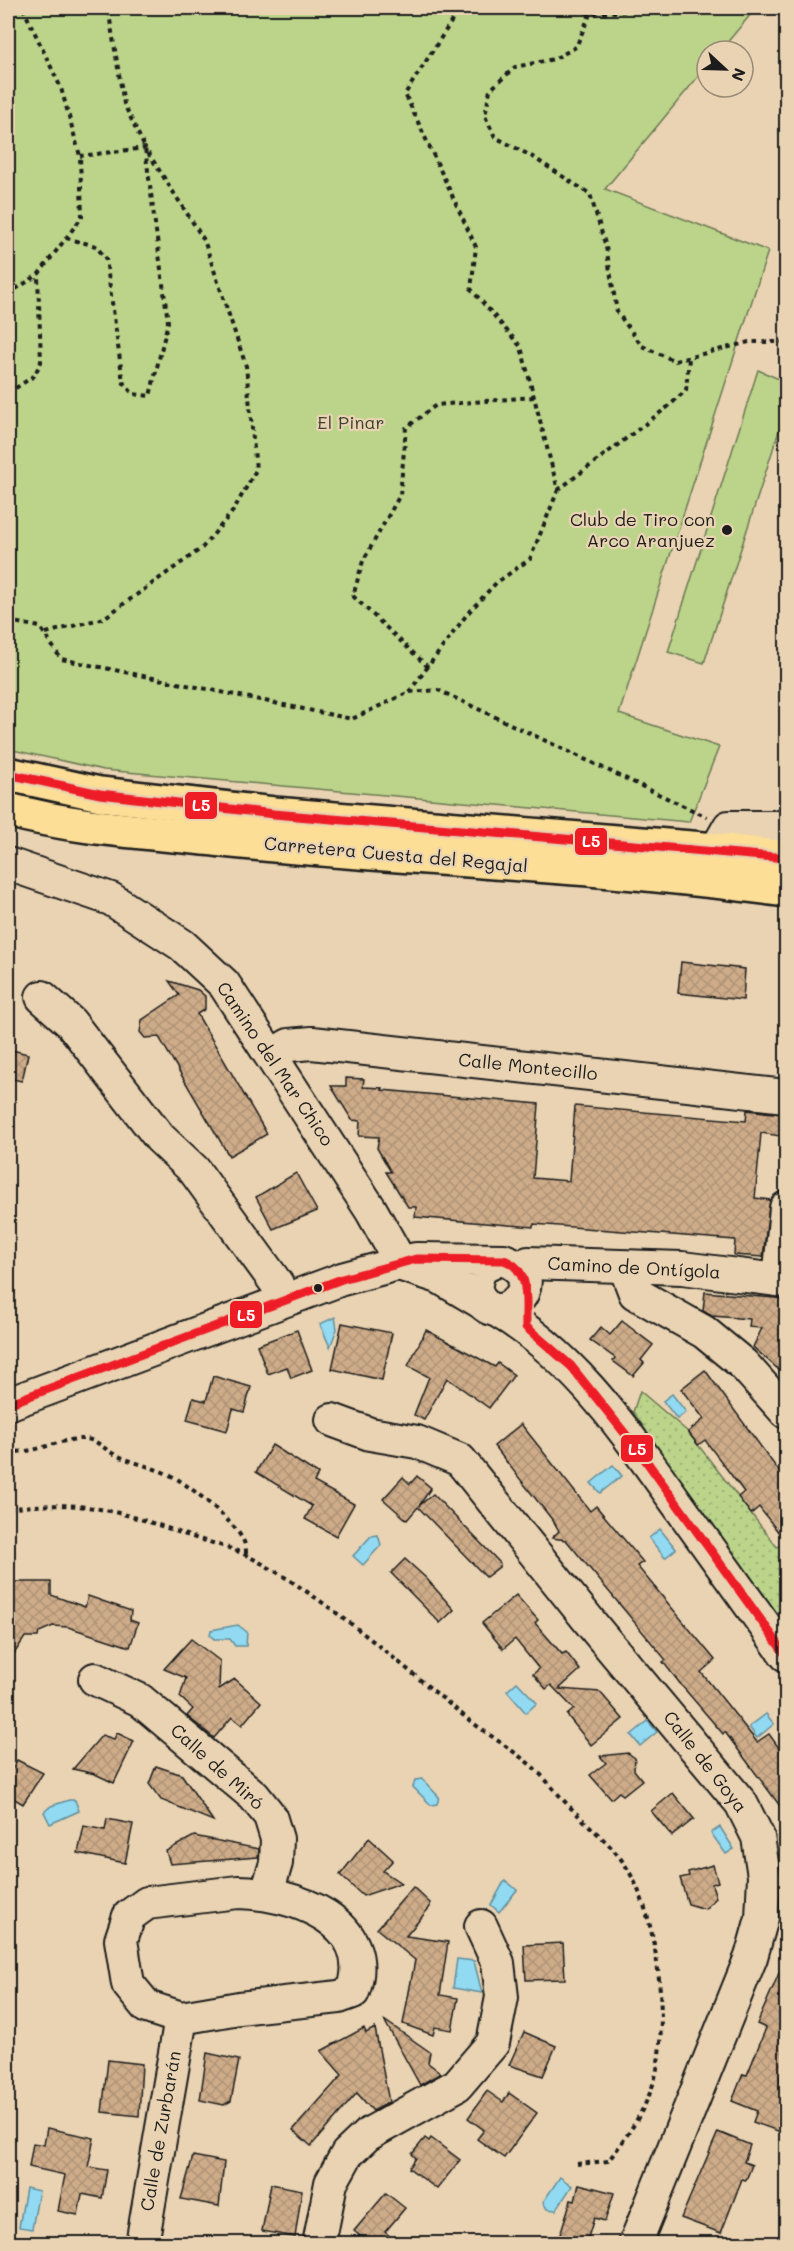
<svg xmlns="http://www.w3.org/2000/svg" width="794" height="2251" font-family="Mali,sans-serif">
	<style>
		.green { fill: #bbd48a; stroke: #6c7853; stroke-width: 1.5 }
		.garden { fill: url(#garden-dots); stroke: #6c7853; stroke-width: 1.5 }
		.water { fill: #91daf2; stroke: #628e9c; stroke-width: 1.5 }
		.building { fill: url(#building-cross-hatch); stroke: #1c1c1c; stroke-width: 1.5 }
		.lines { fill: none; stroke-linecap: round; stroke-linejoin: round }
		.minor-casing { stroke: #1c1c1c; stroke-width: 36 }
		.major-casing { stroke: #1c1c1c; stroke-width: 38 }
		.path { stroke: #1c1c1c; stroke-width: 4; stroke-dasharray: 4.5 4.5; stroke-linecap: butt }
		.minor { stroke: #e9d3b2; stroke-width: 32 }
		.major { stroke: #fdde96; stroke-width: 33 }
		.bus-1-casing { stroke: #e9d3b2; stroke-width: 14 }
		.bus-1 { stroke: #ee1c25; stroke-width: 9 }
		.poi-dot { fill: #1c1c1c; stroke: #e9d3b2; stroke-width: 2 }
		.labels { text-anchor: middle; stroke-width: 4.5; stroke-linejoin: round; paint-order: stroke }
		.park-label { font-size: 18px; fill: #3c4132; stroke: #e9d3b2 }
		.poi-label { font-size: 18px; fill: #1c1c1c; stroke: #e9d3b2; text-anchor: end }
		.street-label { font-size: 18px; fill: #1c1c1c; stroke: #e9d3b2 }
		.line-badge { stroke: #e9d3b2; stroke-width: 2 }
		.badge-label { font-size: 16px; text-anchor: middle; font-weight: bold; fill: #fff }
	</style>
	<defs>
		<pattern id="garden-dots" width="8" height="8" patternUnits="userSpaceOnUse" patternTransform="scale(1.5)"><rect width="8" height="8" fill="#bbd48a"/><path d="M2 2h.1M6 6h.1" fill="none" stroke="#a0b576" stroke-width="1.8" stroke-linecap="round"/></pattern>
		<pattern id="building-cross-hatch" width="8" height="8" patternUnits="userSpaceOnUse" patternTransform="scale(1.5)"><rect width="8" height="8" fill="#ceac89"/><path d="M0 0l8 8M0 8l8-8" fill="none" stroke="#b09376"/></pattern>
	</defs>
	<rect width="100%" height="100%" fill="#e9d3b2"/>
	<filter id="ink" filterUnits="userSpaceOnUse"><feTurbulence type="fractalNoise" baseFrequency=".0167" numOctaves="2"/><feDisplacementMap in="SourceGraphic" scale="12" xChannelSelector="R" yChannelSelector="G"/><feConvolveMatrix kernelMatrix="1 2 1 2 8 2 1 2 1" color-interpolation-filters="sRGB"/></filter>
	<g filter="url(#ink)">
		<!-- green -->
		<g class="green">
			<path d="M8,8H756L720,51H707V66L605,189L768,251L619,714L719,747L689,822L104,770L8,749Z"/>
			<path d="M758,370L786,382V409L704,663L668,652Z"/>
		</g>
		<!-- garden -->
		<path class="garden" d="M640,1391L688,1432L777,1547L786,1541V1629L633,1412Z"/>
		<!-- water -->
		<g class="water">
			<path d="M335,1317L337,1329L330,1347L320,1324Z"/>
			<path d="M672,1394L686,1412L677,1419L663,1401Z"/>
			<path d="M613,1465L622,1476L600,1493L591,1483Z"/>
			<path d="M660,1529L676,1549L665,1558L649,1538Z"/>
			<path d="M378,1535L381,1545L363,1565L353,1556L371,1536Z"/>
			<path d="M238,1625L247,1632L246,1646H235L230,1639H214L210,1635L211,1630Z"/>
			<path d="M517,1682L537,1703L526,1713L507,1691Z"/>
			<path d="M766,1714L774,1724L757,1738L749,1727Z"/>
			<path d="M648,1721L657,1732L640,1746L631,1735Z"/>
			<path d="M422,1779L439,1797L437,1804L431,1805L413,1787L415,1780Z"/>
			<path d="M69,1800H75L79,1811L50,1824L44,1812L51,1806Z"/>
			<path d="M720,1827L734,1849L726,1854L711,1833Z"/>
			<path d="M505,1880L517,1890L499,1912L491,1905Z"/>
			<path d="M457,1959L474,1961L482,1993L453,1988Z"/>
			<path d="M560,2177L572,2186L556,2210L547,2209L543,2202Z"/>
			<path d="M26,2188L39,2191L32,2229L19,2227Z"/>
		</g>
		<!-- building -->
		<g class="building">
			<path d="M681,962L745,969L743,1000L678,993Z"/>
			<path d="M169,981L198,990L205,996V1009L197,1014L267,1134L229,1156L159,1037L145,1038L140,1032L142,1020L179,995Z"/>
			<path d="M8,1049L28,1054L22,1081L8,1078Z"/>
			<path d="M346,1078L364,1079L363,1087L383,1088L382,1090L539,1104L533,1178L569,1181L575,1106L746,1121L747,1110L782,1114L780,1136L761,1133L755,1198L770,1200L763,1257L734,1255L735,1240L534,1224L533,1227L415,1217L416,1207H408L386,1172H391L377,1148L379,1137L359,1136L360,1121L352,1120L331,1086H346Z"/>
			<path d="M296,1173L317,1211L273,1229L256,1197Z"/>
			<path d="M705,1292L786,1299V1376L753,1347L762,1328L749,1327L750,1319L712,1316L703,1311Z"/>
			<path d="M622,1321L653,1345L641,1360L644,1363L633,1376L613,1361L615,1358L590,1340L601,1327L610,1335Z"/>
			<path d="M342,1323L392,1333L382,1380L332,1369Z"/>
			<path d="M297,1330L312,1370L291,1378L287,1367L268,1374L257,1345Z"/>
			<path d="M426,1330L495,1367L498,1363L514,1375L489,1408L447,1378L424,1420L414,1415L429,1377L408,1366Z"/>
			<path d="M705,1370L786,1481V1542L759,1507L751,1514L738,1497L744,1492L705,1440L698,1445L688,1432L704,1419L681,1389Z"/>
			<path d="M213,1376L251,1387L244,1412L233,1409L227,1431L187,1420L193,1398L206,1401Z"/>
			<path d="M521,1424L590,1511L596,1506L643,1562L637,1566L715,1660L701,1672L757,1742L769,1734L786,1758V1814L725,1732L723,1734L682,1686L663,1662L666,1660L566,1540L552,1538L559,1531L554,1522L494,1446Z"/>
			<path d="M272,1445L318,1474L314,1482L354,1504L336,1536L305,1519L312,1506L256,1472Z"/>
			<path d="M417,1476L431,1488L419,1506L433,1494L500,1563L499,1567L486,1577L418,1507L407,1520L383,1499L403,1477L410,1484Z"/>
			<path d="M405,1559L426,1578L454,1610L440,1623L391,1573Z"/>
			<path d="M13,1582H51V1595L85,1607L88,1596L131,1611L130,1620L138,1623L130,1647L68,1627L53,1626L39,1632L38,1637H25L12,1657Z"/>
			<path d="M516,1595L538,1620L535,1623L562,1654L566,1652L580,1670L559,1689L600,1692L623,1719L591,1745L567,1715L574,1709L551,1685L546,1689L533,1674L539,1669L515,1639L503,1649L482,1623Z"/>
			<path d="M191,1639L220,1661L219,1689L235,1679L261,1702L242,1725L232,1717L214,1738L187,1716L193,1709L180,1697L186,1678L164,1669Z"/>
			<path d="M117,1733L134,1741L114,1783L95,1774L73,1769L102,1735L114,1739Z"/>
			<path d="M628,1753L635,1758L634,1770L642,1780L623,1795L619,1792L611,1799L590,1775L606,1763L600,1756Z"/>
			<path d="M17,1760L43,1773L23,1804L8,1795V1778Z"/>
			<path d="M156,1766L182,1775L213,1821L161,1800L149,1784Z"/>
			<path d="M673,1793L694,1819L672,1836L651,1811Z"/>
			<path d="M107,1819L133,1824L125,1863L78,1853L84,1826L105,1830Z"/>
			<path d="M194,1836L259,1849L258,1857L170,1864L166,1851Z"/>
			<path d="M369,1838L393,1860L383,1871L401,1883L363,1896L340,1875Z"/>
			<path d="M713,1865L718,1882L712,1884L716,1898L705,1909L688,1904L680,1878L689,1876L688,1872Z"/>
			<path d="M413,1887L430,1903V1907L406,1936L448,1942L440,1995L458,1998L452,2030L435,2027L433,2035L403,2024L415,1960L377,1929Z"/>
			<path d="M563,1943L565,1979L526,1980L524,1945Z"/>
			<path d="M786,1957V2064L780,2080L786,2089V2134L753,2122L757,2111L732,2101L743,2074L747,2075L766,2028L757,2024Z"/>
			<path d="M384,2020L430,2052L428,2063L441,2073L420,2085Z"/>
			<path d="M364,2028L366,2033L375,2028L389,2102L373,2111L357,2093L311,2146L293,2130L342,2075L321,2051Z"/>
			<path d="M524,2032L556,2046L543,2076L509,2065Z"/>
			<path d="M207,2053L239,2060L231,2101L224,2105L200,2100Z"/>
			<path d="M108,2060L142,2064L139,2116L102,2112Z"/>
			<path d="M487,2091L503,2102L509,2093L537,2113L504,2158L477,2139L484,2130L468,2118Z"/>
			<path d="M47,2128L94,2138L88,2167L107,2170L102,2198L82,2194L78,2215L58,2211L65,2175L29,2167L33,2143L44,2145Z"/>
			<path d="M718,2132L750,2145L744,2162L752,2165L746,2180L742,2179L721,2233L681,2218Z"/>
			<path d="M425,2138L429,2141L431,2138L460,2160L437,2189L409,2168L416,2158L412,2154Z"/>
			<path d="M193,2156L224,2162L219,2206L181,2199Z"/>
			<path d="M271,2184L302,2190L295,2237L262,2231Z"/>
			<path d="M579,2184L614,2193L605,2221L594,2218L586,2244H557L571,2200L575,2201Z"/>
			<path d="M386,2193L405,2208L385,2232L399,2244H370L354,2231Z"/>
		</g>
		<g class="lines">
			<!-- minor casing -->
			<g class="minor-casing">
				<g id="minor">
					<path d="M716,850L729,827H786"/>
					<path d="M8,864L111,899L182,945L224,984L371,1210L402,1265"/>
					<path d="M42,997L71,1023L160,1138L194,1170L277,1284L282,1300"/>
					<path d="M272,1055L289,1045L312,1043L786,1096"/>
					<path d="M405,1266L439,1277L481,1302"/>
					<path d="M625,1267L635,1293L704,1332L743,1364L786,1412"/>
					<path d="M518,1268L528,1263L682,1268L786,1281"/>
					<path d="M779,1280L786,1208"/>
					<path d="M496,1310C573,1355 622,1427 674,1499C711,1551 749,1603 786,1655"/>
					<path d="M8,1404L342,1279L416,1259L504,1260C559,1279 489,1345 475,1286L480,1269L495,1261"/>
					<path d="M332,1420L370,1434L417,1442L460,1460L598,1632L741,1803L758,1837L764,1876L762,1918L751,1957L635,2244"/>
					<path d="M95,1679L140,1700L254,1796L270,1816L277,1839L276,1863L267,1893"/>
					<path d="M238,1892C293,1893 378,1921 353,1992L339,1997L239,2008L181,2018L147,2007L128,1984L121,1940L129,1916L147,1903Z"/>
					<path d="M142,2244L181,2018"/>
					<path d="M319,2244L331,2183L347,2154L367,2135L457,2085L493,2043L502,1997L498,1963L481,1926"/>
				</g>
			</g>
			<!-- major casing -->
			<g class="major-casing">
				<g id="major">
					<path d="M8,774L100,794L274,814L716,850L786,858"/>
					<path d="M8,810C77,829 151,832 223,840C410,860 600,864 786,890"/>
				</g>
			</g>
			<!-- path -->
			<g class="path">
				<path d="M577,8L590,14L666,8"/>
				<path d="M590,14L576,47L554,59L515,67L490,90L485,116L495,137L531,156L590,194L606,247L617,312L642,346L675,361L749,342H786"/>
				<path d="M66,238L96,246L106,259L123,382L133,394L150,396L168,322L145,148L124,104L108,8"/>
				<path d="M8,294L38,275L82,217L80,156L61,88L23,8"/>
				<path d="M8,393L34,376L41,362L38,276"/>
				<path d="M558,490L669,406L686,390L689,358"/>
				<path d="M8,621L40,627L61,659L352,719L409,692L438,690L707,817"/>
				<path d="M46,633L104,618L202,548L233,511L256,470L246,366L204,240L145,148L80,156"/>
				<path d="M428,667L353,596L363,561L400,495L406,428L436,405L534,397"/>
				<path d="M409,692L468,613L496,583L530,559L558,490L521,347L471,289L476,247L405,94L460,8"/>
				<path d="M8,1451C34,1455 55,1440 80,1439C96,1438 100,1446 112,1453C133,1464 157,1467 177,1479C195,1490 236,1523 244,1542C246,1546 246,1550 246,1555"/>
				<path d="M8,1509C75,1499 115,1509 178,1532C201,1541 226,1545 248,1556C325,1596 401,1665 469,1720C490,1736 513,1750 533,1767C548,1781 561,1799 576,1813C593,1830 614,1847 627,1868C658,1918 667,2010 657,2069C651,2102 628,2136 608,2161L577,2164"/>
			</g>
			<!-- minor -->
			<use href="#minor" class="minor"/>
			<!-- major -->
			<use href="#major" class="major"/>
			<!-- bus-1 casing -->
			<g class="bus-1-casing">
				<g id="bus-1">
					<path d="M8,774L100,794L274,814L786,858"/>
					<path d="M8,1404L342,1279L416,1259L504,1260C532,1270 525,1302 526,1327L571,1366L639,1451L786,1655"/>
				</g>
			</g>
			<!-- bus-1 -->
			<use href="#bus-1" class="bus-1"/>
		</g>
	</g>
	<!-- markers -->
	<g class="poi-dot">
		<circle cx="727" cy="530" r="6"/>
		<circle cx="318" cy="1288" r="5"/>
	</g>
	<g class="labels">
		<!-- park labels -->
		<g class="park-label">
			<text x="351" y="429">El Pinar</text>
		</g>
		<!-- poi labels -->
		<g class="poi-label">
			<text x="715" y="526">Club de Tiro con<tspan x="715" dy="21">Arco Aranjuez</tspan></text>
		</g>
		<!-- street labels -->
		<g class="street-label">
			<text transform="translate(396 855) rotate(5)" y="6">Carretera Cuesta del Regajal</text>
			<text transform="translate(275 1064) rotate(56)" y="6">Camino del Mar Chico</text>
			<text transform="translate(528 1067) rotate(6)" y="6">Calle Montecillo</text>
			<text transform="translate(634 1268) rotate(3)" y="6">Camino de Ontígola</text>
			<text transform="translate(705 1762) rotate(52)" y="6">Calle de Goya</text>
			<text transform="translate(217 1767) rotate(42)" y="6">Calle de Miró</text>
			<text transform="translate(161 2131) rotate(-80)" y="6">Calle de Zurbarán</text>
		</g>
	</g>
	<g class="line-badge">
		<rect x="184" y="791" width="34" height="29" rx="6" fill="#ee1c25"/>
		<rect x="574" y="827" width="34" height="29" rx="6" fill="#ee1c25"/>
		<rect x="229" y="1300" width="34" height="29" rx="6" fill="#ee1c25"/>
		<rect x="620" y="1434" width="34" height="29" rx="6" fill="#ee1c25"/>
	</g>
	<g class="badge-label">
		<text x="201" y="811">L5</text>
		<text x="591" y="847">L5</text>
		<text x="246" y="1321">L5</text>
		<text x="637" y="1455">L5</text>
	</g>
	<!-- margin -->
	<rect width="794" height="2251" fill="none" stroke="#e9d3b2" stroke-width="30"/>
	<rect x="15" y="15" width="764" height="2221" fill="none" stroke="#1c1c1c" stroke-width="2" filter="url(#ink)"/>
	<!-- north arrow -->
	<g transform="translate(725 69) rotate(112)"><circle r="28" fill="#e9d3b2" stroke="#978a76" stroke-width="1.5"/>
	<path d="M0-4.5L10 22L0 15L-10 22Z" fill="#1c1c1c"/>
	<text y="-9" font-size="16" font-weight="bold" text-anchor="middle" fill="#1c1c1c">N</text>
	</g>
</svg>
